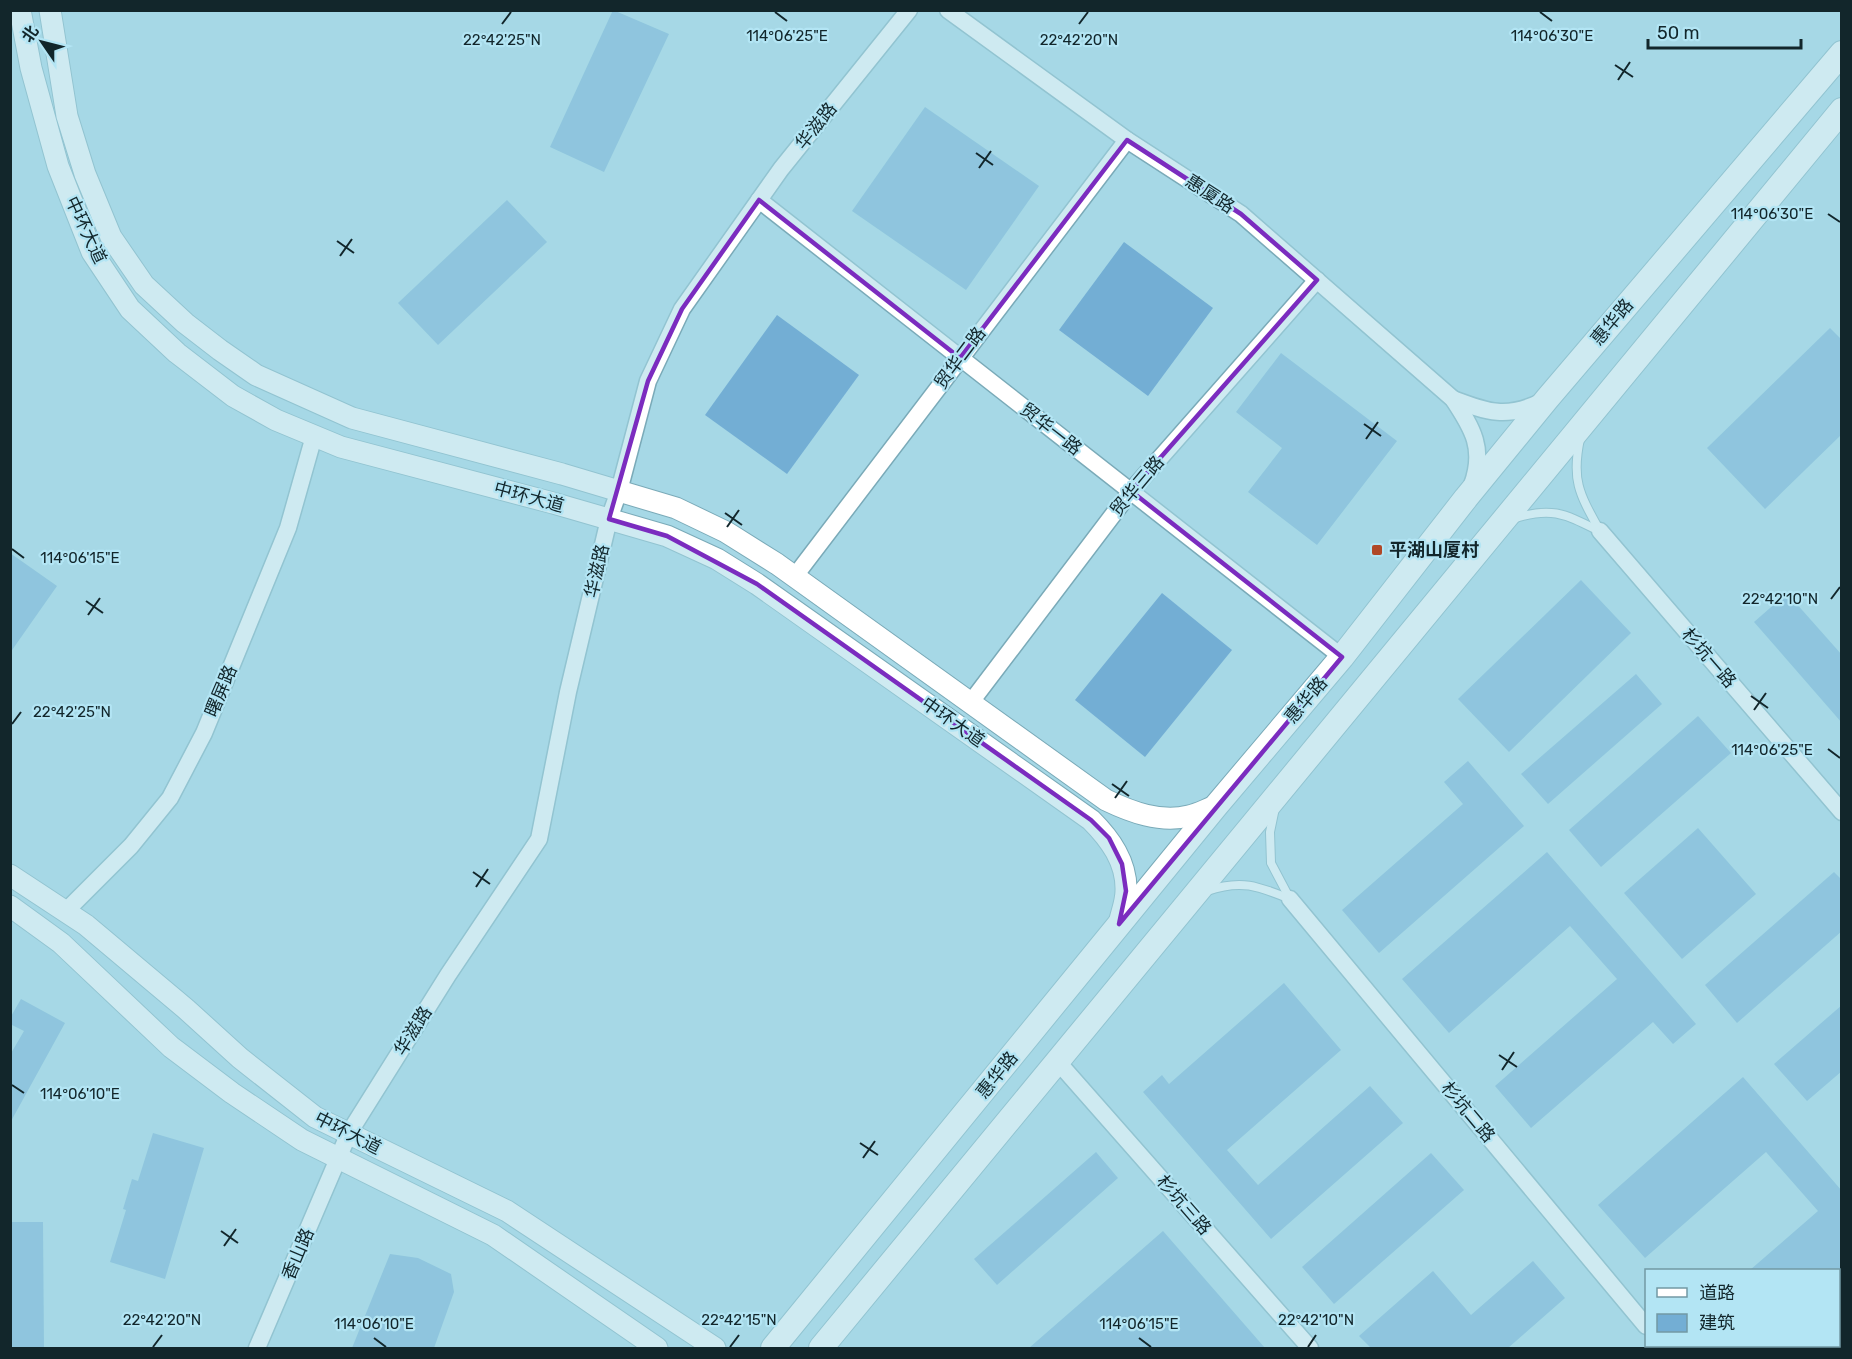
<svg xmlns="http://www.w3.org/2000/svg" width="1852" height="1359" font-family="Rubik,'Noto Sans SC',sans-serif">
	<style>
		.building { fill: #73aed4 }
		.lines { fill: none; stroke-linecap: round; stroke-linejoin: round }
		.service-casing { stroke: #7aaab8; stroke-width: 10 }
		.minor-casing { stroke: #7aaab8; stroke-width: 19 }
		.tertiary-casing { stroke: #7aaab8; stroke-width: 23 }
		.secondary-casing { stroke: #7aaab8; stroke-width: 26 }
		.service { stroke: #fff; stroke-width: 8 }
		.minor { stroke: #fff; stroke-width: 16 }
		.tertiary { stroke: #fff; stroke-width: 21 }
		.secondary { stroke: #fff; stroke-width: 24 }
		.marked { fill: none; stroke: #7b2cbf; stroke-width: 4.5; stroke-linejoin: round }
		.ticks { fill: none; stroke: #12262b; stroke-width: 2 }
		.poi-dot { fill: #b04827; stroke: #b3e5f4; stroke-width: 2 }
		.labels { text-anchor: middle; stroke-width: 4.5; stroke-linejoin: round; paint-order: stroke }
		.street-label { font-size: 18px; fill: #12262b; stroke: #b3e5f4 }
		.poi-label { font-size: 18px; font-weight: bold; fill: #12262b; stroke: #b3e5f4; text-anchor: start }
		.ticks-label { font-size: 15px; text-anchor: middle; fill: #12262b; stroke: #b3e5f4; stroke-width: 4.5; stroke-linejoin: round; paint-order: stroke }
	</style>
	<rect width="100%" height="100%" fill="#a6d8e6"/>
	<!-- building -->
	<g class="building">
		<path d="M613,10L669,34L604,172L550,147Z"/>
		<path d="M925,107L1039,186L966,290L852,211Z"/>
		<path d="M507,200L547,242L438,345L398,303Z"/>
		<path d="M1124,242L1213,308L1148,396L1059,330Z"/>
		<path d="M777,315L859,375L787,474L705,415Z"/>
		<path d="M1830,328L1842,340V434L1765,509L1707,448Z"/>
		<path d="M1281,353L1397,441L1317,545L1248,492L1282,448L1236,412Z"/>
		<path d="M10,553L57,586L10,653Z"/>
		<path d="M1581,580L1631,633L1509,752L1458,699Z"/>
		<path d="M1162,593L1232,650L1145,757L1075,700Z"/>
		<path d="M1787,593L1842,655V723L1754,622Z"/>
		<path d="M1636,674L1662,704L1548,804L1521,774Z"/>
		<path d="M1698,716L1731,753L1601,867L1569,830Z"/>
		<path d="M1468,761L1524,826L1379,953L1342,910L1463,804L1444,782Z"/>
		<path d="M1698,828L1756,894L1682,959L1624,893Z"/>
		<path d="M1547,852L1696,1024L1673,1044L1653,1022L1531,1128L1495,1086L1617,979L1570,926L1449,1033L1402,979Z"/>
		<path d="M1834,872L1842,880V931L1737,1023L1705,985Z"/>
		<path d="M1284,983L1341,1050L1227,1150L1258,1185L1370,1086L1403,1123L1271,1239L1143,1092L1162,1075L1169,1084Z"/>
		<path d="M21,999L65,1023L10,1123V1055L24,1031L10,1024V1018Z"/>
		<path d="M1842,1005V1071L1807,1101L1774,1064Z"/>
		<path d="M1743,1077L1842,1191V1270H1750L1818,1211L1766,1152L1645,1258L1598,1205Z"/>
		<path d="M153,1133L204,1148L165,1279L110,1262L126,1210L123,1209L132,1179L138,1181Z"/>
		<path d="M1096,1152L1118,1178L997,1285L974,1259Z"/>
		<path d="M1431,1153L1464,1190L1334,1304L1302,1267Z"/>
		<path d="M10,1222H43L44,1348H12Z"/>
		<path d="M1163,1231L1265,1348H1029Z"/>
		<path d="M390,1254L418,1258L451,1274L454,1292L434,1348H352Z"/>
		<path d="M1533,1261L1565,1298L1508,1348H1371L1359,1336L1433,1271L1471,1315Z"/>
	</g>
	<g class="lines">
		<!-- service casing -->
		<g class="service-casing">
			<g id="service">
				<path d="M1580,439C1571,481 1580,495 1600,531"/>
				<path d="M1513,519C1551,506 1565,514 1599,531"/>
				<path d="M1275,808L1270,832L1271,863L1290,899"/>
				<path d="M1207,891C1241,879 1258,886 1290,899"/>
			</g>
		</g>
		<!-- minor casing -->
		<g class="minor-casing">
			<g id="minor">
				<path d="M948,10L1127,140L1241,214L1453,399C1473,429 1485,449 1472,485"/>
				<path d="M759,200L1342,657"/>
				<path d="M1453,399C1488,412 1506,419 1541,402"/>
				<path d="M1600,531L1842,812"/>
				<path d="M795,576L1127,140"/>
				<path d="M971,702L1131,491L1317,280"/>
				<path d="M1290,899L1646,1326"/>
				<path d="M66,911L131,846L170,798L204,733L288,528L314,436"/>
				<path d="M1058,1062L1310,1348"/>
				<path d="M1663,1346L1665,1348"/>
				<path d="M257,1348L349,1133L448,975L539,839L568,692L609,519L619,491L648,381L682,309L781,169L909,10"/>
			</g>
		</g>
		<!-- tertiary casing -->
		<g class="tertiary-casing">
			<g id="tertiary">
				<path d="M20,10L31,68L58,166L92,252L130,309L177,353L233,396L276,420L341,447L553,503L667,536L717,559L757,584L1091,820C1110,839 1127,862 1126,891C1126,902 1121,914 1119,924"/>
				<path d="M50,10L67,116L85,174L111,237L144,285L185,323L220,350L256,375L352,418L562,474L676,508L726,532L777,564L1106,800C1131,812 1160,823 1189,816C1198,814 1207,809 1216,806"/>
				<path d="M10,875L86,925L186,1009L240,1058L315,1117L507,1211L715,1348"/>
				<path d="M10,906L61,943L171,1047L232,1093L302,1140L493,1235L657,1348"/>
			</g>
		</g>
		<!-- secondary casing -->
		<g class="secondary-casing">
			<g id="secondary">
				<path d="M773,1348L1216,806L1342,657L1466,498L1547,399L1842,53"/>
				<path d="M821,1348L1842,110"/>
			</g>
		</g>
		<!-- service -->
		<use href="#service" class="service"/>
		<!-- minor -->
		<use href="#minor" class="minor"/>
		<!-- tertiary -->
		<use href="#tertiary" class="tertiary"/>
		<!-- secondary -->
		<use href="#secondary" class="secondary"/>
	</g>
	<!-- marked area -->
	<path d="M0 0H1852V1359H0ZM1127,140L1241,214L1317,280L1131,491L1342,657L1119,924L1126,891L1122,864L1109,838L1091,820L757,584L667,536L609,519L648,381L682,309L759,200L960,358Z" fill="#a6d8e6" fill-opacity=".55" fill-rule="evenodd"/>
	<path class="marked" d="M1127,140L1241,214L1317,280L1131,491L1342,657L1119,924L1126,891L1122,864L1109,838L1091,820L757,584L667,536L609,519L648,381L682,309L759,200L960,358Z"/>
	<!-- ticks -->
	<path class="ticks" d="M775,12L787,21M1540,12L1552,21M502,24L511,12M1079,24L1088,12M1615,65L1633,77M1618,80L1630,62M976,153L993,165M979,168L991,151M1828,214L1840,222M337,241L354,253M340,256L352,239M1364,424L1381,436M1366,439L1378,422M725,513L742,525M727,527L739,510M12,549L24,558M1831,599L1840,587M86,601L103,613M88,615L100,598M1751,696L1768,708M1754,710L1766,693M12,724L21,712M1828,749L1840,758M1112,784L1129,796M1115,798L1127,781M473,872L490,884M476,887L488,869M1499,1055L1517,1067M1502,1070L1514,1052M12,1085L24,1093M860,1143L878,1155M863,1158L875,1141M221,1231L238,1243M224,1246L236,1229M374,1338L386,1347M1139,1338L1151,1347M153,1347L162,1335M730,1347L739,1335M1308,1347L1316,1335"/>
	<!-- markers -->
	<rect class="poi-dot" x="1371" y="544" width="12" height="12" rx="3"/>
	<g class="labels">
		<!-- street labels -->
		<g class="street-label">
			<text transform="translate(816 126) rotate(-51)" y="6">华滋路</text>
			<text transform="translate(1210 194) rotate(33)" y="6">惠厦路</text>
			<text transform="translate(86 230) rotate(65)" y="6">中环大道</text>
			<text transform="translate(1612 322) rotate(-50)" y="6">惠华路</text>
			<text transform="translate(960 358) rotate(-53)" y="6">贸华二路</text>
			<text transform="translate(1051 429) rotate(38)" y="6">贸华一路</text>
			<text transform="translate(1137 486) rotate(-50)" y="6">贸华三路</text>
			<text transform="translate(529 497) rotate(15)" y="6">中环大道</text>
			<text transform="translate(597 571) rotate(-77)" y="6">华滋路</text>
			<text transform="translate(1709 658) rotate(49)" y="6">杉坑一路</text>
			<text transform="translate(221 691) rotate(-67)" y="6">曙屏路</text>
			<text transform="translate(1306 700) rotate(-50)" y="6">惠华路</text>
			<text transform="translate(953 722) rotate(35)" y="6">中环大道</text>
			<text transform="translate(413 1031) rotate(-58)" y="6">华滋路</text>
			<text transform="translate(997 1075) rotate(-51)" y="6">惠华路</text>
			<text transform="translate(1468 1112) rotate(50)" y="6">杉坑二路</text>
			<text transform="translate(348 1133) rotate(27)" y="6">中环大道</text>
			<text transform="translate(1184 1205) rotate(49)" y="6">杉坑三路</text>
			<text transform="translate(298 1254) rotate(-67)" y="6">香山路</text>
		</g>
		<!-- poi labels -->
		<g class="poi-label">
			<text x="1389" y="556">平湖山厦村</text>
		</g>
	</g>
	<g class="ticks-label">
		<text x="787" y="41">114°06'25"E</text>
		<text x="1552" y="41">114°06'30"E</text>
		<text x="502" y="45">22°42'25"N</text>
		<text x="1079" y="45">22°42'20"N</text>
		<text x="1772" y="219">114°06'30"E</text>
		<text x="80" y="563">114°06'15"E</text>
		<text x="1780" y="604">22°42'10"N</text>
		<text x="72" y="717">22°42'25"N</text>
		<text x="1772" y="755">114°06'25"E</text>
		<text x="80" y="1099">114°06'10"E</text>
		<text x="162" y="1325">22°42'20"N</text>
		<text x="739" y="1325">22°42'15"N</text>
		<text x="1316" y="1325">22°42'10"N</text>
		<text x="374" y="1329">114°06'10"E</text>
		<text x="1139" y="1329">114°06'15"E</text>
	</g>
	<!-- border -->
	<rect width="1852" height="1359" fill="none" stroke="#12262b" stroke-width="24"/>
	<!-- legend -->
	<rect x="1645" y="1269" width="195" height="78" fill="#b3e5f4" stroke="#7399a4" stroke-width="1.5"/>
	<rect x="1657" y="1288" width="30" height="9" fill="#ffffff" stroke="#7399a4" stroke-width="1.5"/>
	<text x="1699" y="1299" font-size="18" fill="#12262b">道路</text>
	<rect x="1657" y="1314" width="30" height="18" fill="#73aed4" stroke="#7399a4" stroke-width="1.5"/>
	<text x="1699" y="1329" font-size="18" fill="#12262b">建筑</text>
	<!-- north arrow -->
	<g transform="translate(42 42) rotate(305)" stroke="#b3e5f4" stroke-width="4.5" paint-order="stroke">
	<path d="M0-4.5L10 22L0 15L-10 22Z" fill="#12262b"/>
	<text y="-9" font-size="16" font-weight="bold" text-anchor="middle" fill="#12262b">北</text>
	</g>
	<!-- scale -->
	<path d="M1648 39v9h153v-9" fill="none" stroke="#12262b" stroke-width="3"/>
	<text x="1657" y="39" font-size="18" fill="#12262b" stroke="#b3e5f4" stroke-width="4.5" paint-order="stroke">50 m</text>
</svg>
